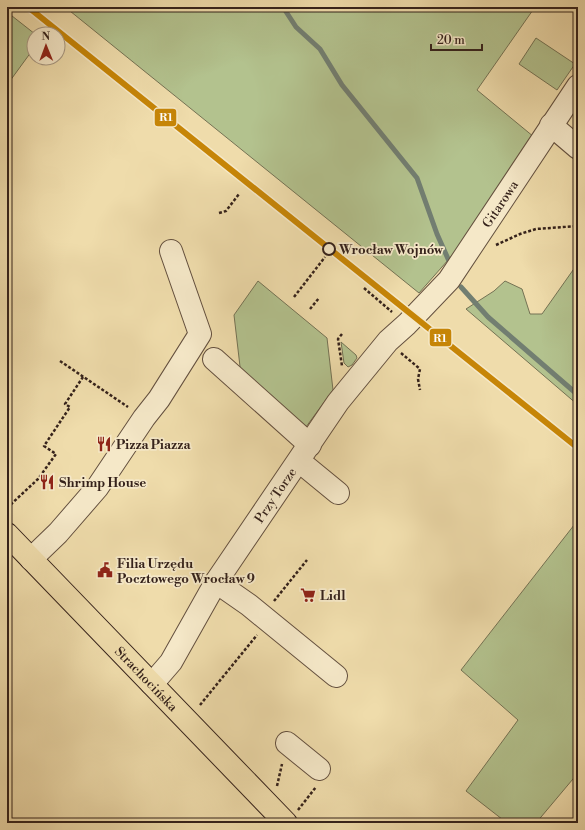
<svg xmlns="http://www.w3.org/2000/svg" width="585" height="830" font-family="'Libre Bodoni',serif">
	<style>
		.green { fill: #b3c28e; stroke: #747254 }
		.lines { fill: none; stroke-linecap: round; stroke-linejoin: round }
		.stream { stroke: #727e71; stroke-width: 5 }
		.minor-casing { stroke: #64503f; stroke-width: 24 }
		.major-casing { stroke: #35221b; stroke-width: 24 }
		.path { stroke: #35221b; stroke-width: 2.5; stroke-dasharray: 3 2; stroke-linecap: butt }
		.minor { stroke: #f5e8c8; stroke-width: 22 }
		.major { stroke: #efdcab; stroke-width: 22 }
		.rail-1-casing { stroke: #f5e8c8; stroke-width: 9 }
		.rail-1 { stroke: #c68507; stroke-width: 6 }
		.stop-dot { fill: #f5e8c8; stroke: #35221b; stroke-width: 2 }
		.labels { text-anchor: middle; stroke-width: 3.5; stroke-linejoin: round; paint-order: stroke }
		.street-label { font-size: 13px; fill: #35221b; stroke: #f5e8c8 }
		.stop-label { font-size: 13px; font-weight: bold; fill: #35221b; stroke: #f5e8c8; text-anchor: start }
		.poi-label { font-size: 13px; font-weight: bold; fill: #35221b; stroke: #f5e8c8; text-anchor: start }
		.line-badge { stroke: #f5e8c8; stroke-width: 1.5 }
		.badge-label { font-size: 11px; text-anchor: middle; font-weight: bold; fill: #fff }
	</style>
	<rect width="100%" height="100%" fill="#efdcab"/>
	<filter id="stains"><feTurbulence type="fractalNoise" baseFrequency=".005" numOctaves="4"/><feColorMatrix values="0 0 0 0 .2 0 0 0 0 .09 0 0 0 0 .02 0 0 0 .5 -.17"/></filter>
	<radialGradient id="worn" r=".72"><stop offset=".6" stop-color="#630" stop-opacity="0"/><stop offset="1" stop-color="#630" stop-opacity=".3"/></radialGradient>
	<!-- green -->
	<g class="green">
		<path d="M65,7H535L477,90L534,137L456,251L419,293Z"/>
		<path d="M7,12L35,34L34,48L7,85Z"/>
		<path d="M536,38L575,64L557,90L519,64Z"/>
		<path d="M578,263V405L466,309L494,291L505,281L522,289L530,314H542Z"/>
		<path d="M258,281L327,338L333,390L303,431L241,375L234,315Z"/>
		<path d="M341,342L356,355L357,358L352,365L348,367L344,363Z"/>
		<path d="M578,520V773L536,823H507L466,791L518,720L461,670Z"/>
	</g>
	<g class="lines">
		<!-- stream -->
		<g class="stream">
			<path d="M283,7L296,27L320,49L342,85L417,178L437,234L449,261"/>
			<path d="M461,287L488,317L578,395"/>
		</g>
		<!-- minor casing -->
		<g class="minor-casing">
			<g id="minor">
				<path d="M551,125L578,148"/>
				<path d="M214,359L310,445"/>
				<path d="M299,461L338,493"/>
				<path d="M31,559L58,533L97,488L144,418L159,399L200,334L171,251"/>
				<path d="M216,582L249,605L336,676"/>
				<path id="s1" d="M152,684L171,662L216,582L338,402L388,341L407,324L449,280L578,86"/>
				<path d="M287,743L319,769"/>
			</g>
		</g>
		<!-- major casing -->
		<g class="major-casing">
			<g id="major">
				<path id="s2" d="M7,534L286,823"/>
			</g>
		</g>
		<!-- path -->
		<g class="path">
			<path d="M219,213L226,211L239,194"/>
			<path d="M496,245L520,234L536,229L578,226"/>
			<path d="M364,288L392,312"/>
			<path d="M294,297L325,257"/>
			<path d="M310,309L319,298"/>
			<path d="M342,334L338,339L342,366"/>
			<path d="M401,353L420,369L418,379L420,390"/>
			<path d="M60,361L128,407"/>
			<path d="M7,508L38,479L56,454L44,446L70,407L65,404L83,377"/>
			<path d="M274,601L307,560"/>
			<path d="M200,705L257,635"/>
			<path d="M277,786L282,764"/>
			<path d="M298,810L316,787"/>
		</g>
		<!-- minor -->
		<use href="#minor" class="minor"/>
		<!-- major -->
		<use href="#major" class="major"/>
		<!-- rail-1 casing -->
		<g class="rail-1-casing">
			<path id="rail-1" d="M28,7L578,448"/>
		</g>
		<!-- rail-1 -->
		<use href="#rail-1" class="rail-1"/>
	</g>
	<!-- icons -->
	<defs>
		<g id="restaurant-bare" transform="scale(1.2)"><path d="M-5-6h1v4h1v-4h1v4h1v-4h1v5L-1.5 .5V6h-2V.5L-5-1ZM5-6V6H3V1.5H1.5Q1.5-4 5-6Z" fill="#8f2418" stroke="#f5e8c8" stroke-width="2.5" paint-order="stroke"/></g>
		<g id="civic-bare" transform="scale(1.2)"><path d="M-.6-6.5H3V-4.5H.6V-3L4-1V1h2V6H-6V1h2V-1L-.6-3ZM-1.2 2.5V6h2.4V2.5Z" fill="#8f2418" stroke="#f5e8c8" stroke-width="2.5" paint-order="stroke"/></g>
		<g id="supermarket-bare" transform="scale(1.2)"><path d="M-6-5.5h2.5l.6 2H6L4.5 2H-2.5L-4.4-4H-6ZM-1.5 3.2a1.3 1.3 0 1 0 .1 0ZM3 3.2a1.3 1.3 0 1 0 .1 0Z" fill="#8f2418" stroke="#f5e8c8" stroke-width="2.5" paint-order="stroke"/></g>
	</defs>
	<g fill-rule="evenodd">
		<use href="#restaurant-bare" x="104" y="444"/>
		<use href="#restaurant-bare" x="47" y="482"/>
		<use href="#civic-bare" x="105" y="570"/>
		<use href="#supermarket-bare" x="308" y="595"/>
	</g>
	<!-- markers -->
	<circle class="stop-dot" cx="329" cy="249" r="6"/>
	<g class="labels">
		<!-- street labels -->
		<g class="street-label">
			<text dy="5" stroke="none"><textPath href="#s1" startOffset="595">Gitarowa</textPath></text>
			<text dy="5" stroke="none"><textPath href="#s1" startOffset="226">Przy Torze</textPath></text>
			<text dy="5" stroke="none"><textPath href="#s2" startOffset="201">Strachocińska</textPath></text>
		</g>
		<!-- stop labels -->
		<g class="stop-label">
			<text x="339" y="254">Wrocław Wojnów</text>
		</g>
		<!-- poi labels -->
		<g class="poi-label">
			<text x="116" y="449">Pizza Piazza</text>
			<text x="59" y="487">Shrimp House</text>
			<text x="117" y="568">Filia Urzędu<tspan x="117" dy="15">Pocztowego Wrocław 9</tspan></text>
			<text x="320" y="600">Lidl</text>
		</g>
	</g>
	<g class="line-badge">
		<rect x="154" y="108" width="23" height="19" rx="4" fill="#c68507"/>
		<rect x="429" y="328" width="23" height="19" rx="4" fill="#c68507"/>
	</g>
	<g class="badge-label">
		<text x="166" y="121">R1</text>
		<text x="440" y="342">R1</text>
	</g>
	<!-- margin -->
	<rect width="585" height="830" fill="none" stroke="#efdcab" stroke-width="24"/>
	<rect x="8" y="8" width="569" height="814" fill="none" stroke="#35221b" stroke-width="2"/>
	<rect x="12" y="12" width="561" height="806" fill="none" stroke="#35221b"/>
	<!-- north arrow -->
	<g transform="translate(46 46) rotate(359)"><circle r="19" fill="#f5e8c8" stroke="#a89983"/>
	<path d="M0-3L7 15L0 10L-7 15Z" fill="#8f2418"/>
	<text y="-6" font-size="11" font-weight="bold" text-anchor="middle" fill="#35221b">N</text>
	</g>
	<!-- scale -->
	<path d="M431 44v6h51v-6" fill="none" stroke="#35221b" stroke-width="2"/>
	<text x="437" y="44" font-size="12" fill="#35221b" stroke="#f5e8c8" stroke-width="3" paint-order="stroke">20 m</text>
	<rect width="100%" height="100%" filter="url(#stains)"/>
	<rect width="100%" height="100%" fill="url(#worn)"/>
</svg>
